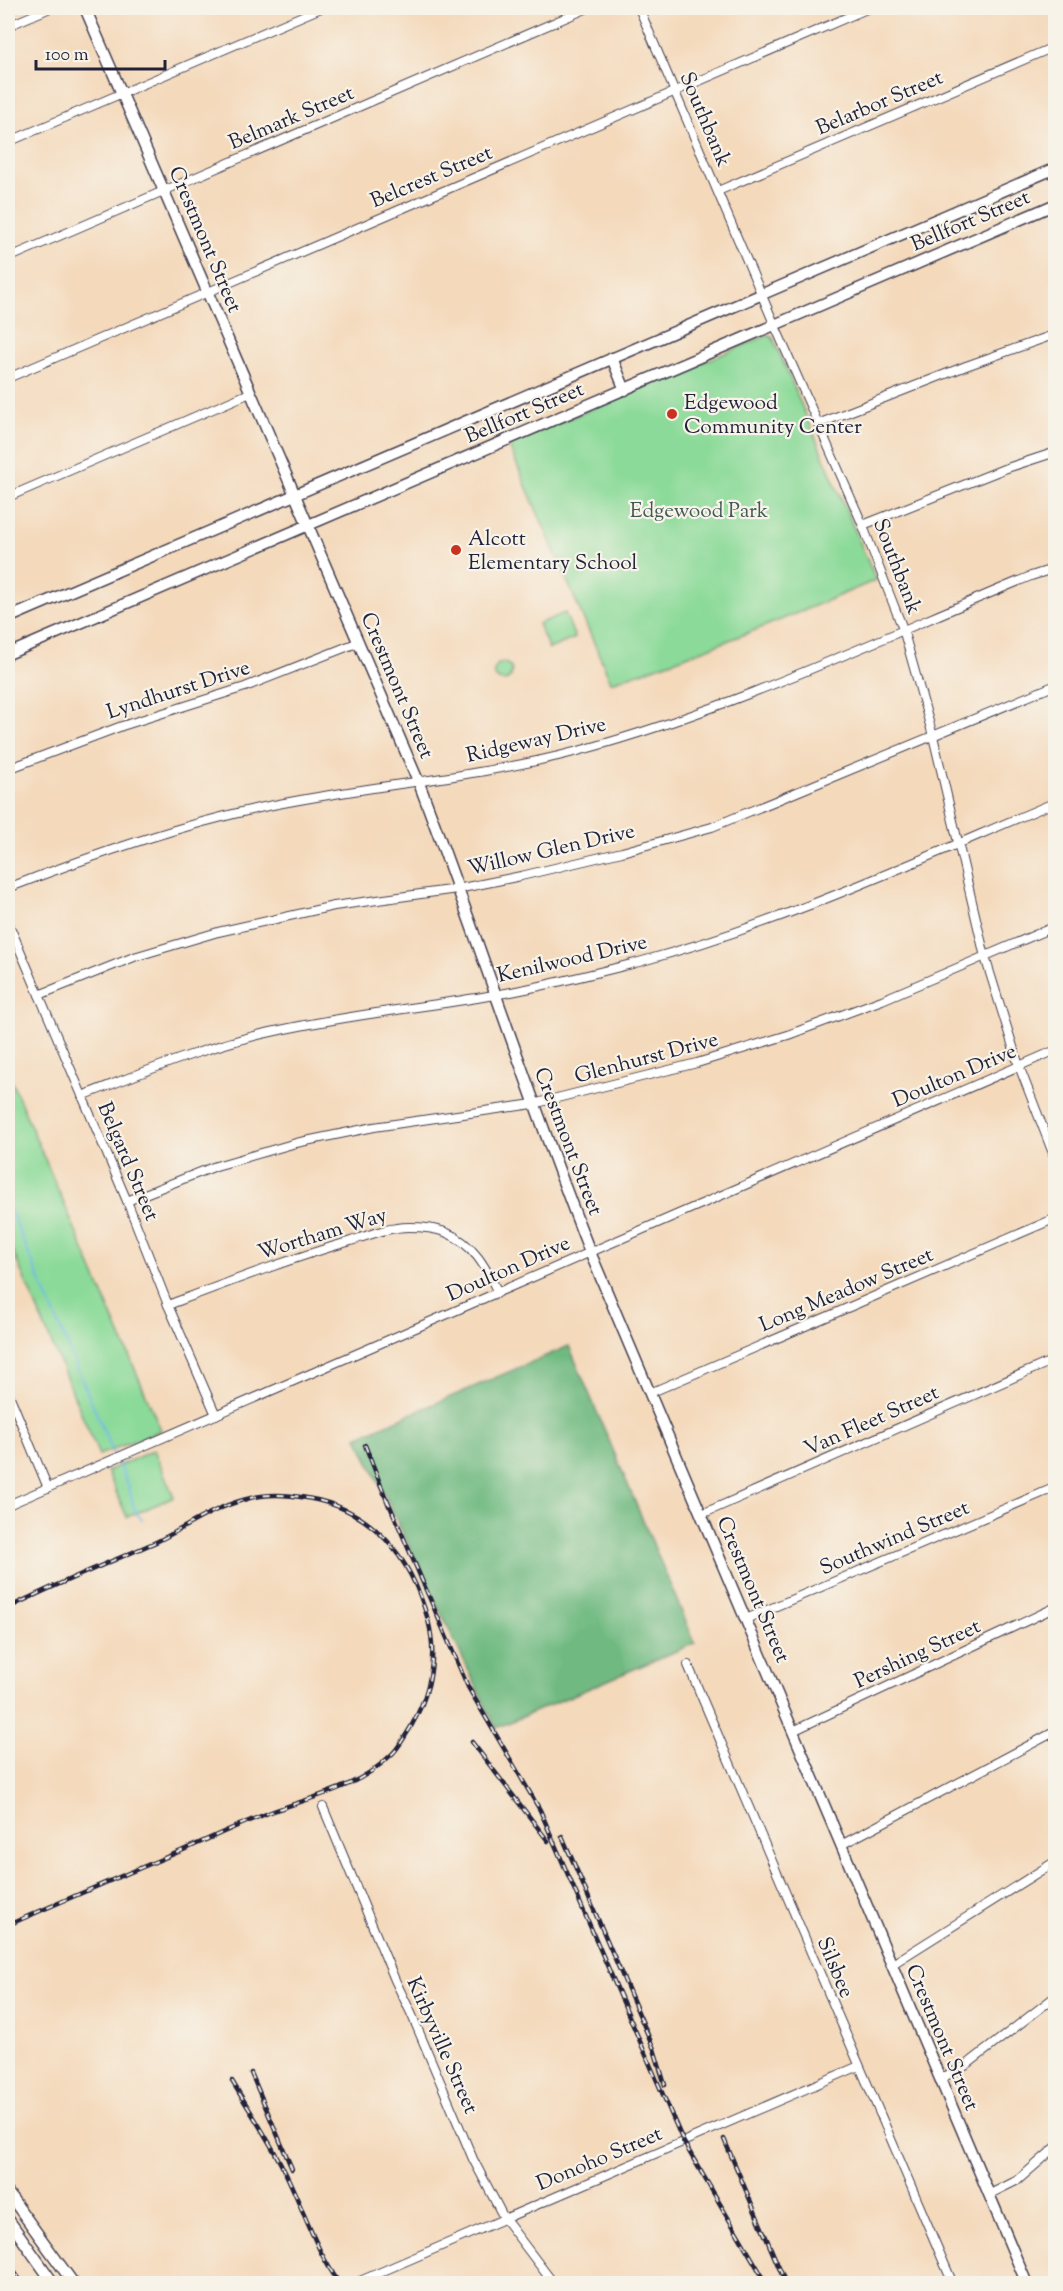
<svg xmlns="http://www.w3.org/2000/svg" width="1063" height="2291" font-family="'Sorts Mill Goudy',serif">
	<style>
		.green { fill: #8bda99; stroke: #567e6a; stroke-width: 1.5 }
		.forest { fill: #70ba81; stroke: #496e5e; stroke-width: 1.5 }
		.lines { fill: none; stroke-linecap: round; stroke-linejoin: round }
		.stream { stroke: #71b7e8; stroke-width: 2 }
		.street-casing { stroke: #423d4e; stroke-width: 10 }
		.secondary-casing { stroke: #423d4e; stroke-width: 13 }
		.street { stroke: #fff; stroke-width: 8 }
		.secondary { stroke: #fff; stroke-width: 10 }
		.rail-casing { stroke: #22223b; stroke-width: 4.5 }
		.rail { stroke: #f7f3e8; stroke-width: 2; stroke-dasharray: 7; stroke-linecap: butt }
		.poi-dot { fill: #c8321e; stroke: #f7f3e8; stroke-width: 2 }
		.labels { text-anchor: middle; stroke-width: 4.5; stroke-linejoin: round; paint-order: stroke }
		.street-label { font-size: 21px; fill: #22223b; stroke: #f7f3e8 }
		.poi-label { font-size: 21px; fill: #22223b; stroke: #f7f3e8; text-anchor: start }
		.park-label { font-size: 21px; fill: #425957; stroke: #f7f3e8 }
	</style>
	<rect width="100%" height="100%" fill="#f7f3e8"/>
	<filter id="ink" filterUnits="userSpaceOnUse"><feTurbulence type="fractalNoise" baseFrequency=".0167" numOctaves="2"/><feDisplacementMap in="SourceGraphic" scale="12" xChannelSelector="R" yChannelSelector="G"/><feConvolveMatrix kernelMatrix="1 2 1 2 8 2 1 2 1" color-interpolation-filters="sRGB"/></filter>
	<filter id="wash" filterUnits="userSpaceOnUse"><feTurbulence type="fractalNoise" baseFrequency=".008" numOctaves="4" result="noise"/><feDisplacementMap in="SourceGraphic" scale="24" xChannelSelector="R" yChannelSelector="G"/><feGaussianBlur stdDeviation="1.35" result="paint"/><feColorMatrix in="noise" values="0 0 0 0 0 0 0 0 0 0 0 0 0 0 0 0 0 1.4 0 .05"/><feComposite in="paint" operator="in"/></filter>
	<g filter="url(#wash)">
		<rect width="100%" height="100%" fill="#f4d9bb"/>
		<!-- green -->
		<g class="green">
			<path d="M768,335L773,338L876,580C789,617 702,653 611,682L508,444Z"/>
			<path d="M565,613L575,638L549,649L538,624Z"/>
			<circle cx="503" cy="672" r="9"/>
			<path d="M8,1073L161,1430L99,1455L8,1240Z"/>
			<path d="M154,1450L174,1497L127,1517L107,1471Z"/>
		</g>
		<!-- forest -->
		<path class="forest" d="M569,1346L695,1643L496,1728L357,1437Z"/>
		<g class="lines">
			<!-- stream -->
			<g class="stream">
				<path d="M8,1205L114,1455"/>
				<path d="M117,1460L128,1485L135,1511L142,1520"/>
			</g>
		</g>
	</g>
	<g filter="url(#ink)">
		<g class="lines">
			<!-- street casing -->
			<g class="street-casing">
				<g id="street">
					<path d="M639,8L775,326L861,521L903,629L933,736L985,957L1019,1066L1056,1161"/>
					<path d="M8,26L50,8"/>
					<path d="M8,142L321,8"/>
					<path d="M718,191L1056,46"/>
					<path d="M8,258L588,8"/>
					<path d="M8,378L869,8"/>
					<path d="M818,424L966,366L1056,334"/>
					<path d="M8,497L250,393"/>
					<path d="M863,525L1004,469L1056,452"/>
					<path d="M8,769L122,726L245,687L359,642"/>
					<path d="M8,888C90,856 173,827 259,808C365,785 473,779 578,751C733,709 883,637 1031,576L1056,568"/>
					<path d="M8,922L127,1201L168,1305L216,1415"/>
					<path d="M39,995L134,957L218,932L334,906L457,889L521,876L622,852L712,827L1056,685"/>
					<path d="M82,1096C144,1072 206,1046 271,1032C345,1015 420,1008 494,995C542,987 592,974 639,962C783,923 918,860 1056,802"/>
					<path d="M127,1201L216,1166L296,1143L374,1127L533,1104L697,1063L788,1035L882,1000L1056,926"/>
					<path d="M168,1305C229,1282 289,1259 351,1241C369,1235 389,1227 409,1227C421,1227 434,1228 445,1232C473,1243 486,1267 498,1293"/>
					<path d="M8,1392L48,1488"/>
					<path d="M650,1393L1056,1218"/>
					<path d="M8,1505L1056,1050"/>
					<path d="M702,1514L1056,1359"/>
					<path d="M746,1619L1056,1487"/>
					<path d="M688,1665L953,2284"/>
					<path d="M793,1731L1056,1607"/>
					<path d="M323,1807L395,1980L411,2013L473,2159L504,2218L554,2284"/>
					<path d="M841,1845L1056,1731"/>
					<path d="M891,1965L1056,1861"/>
					<path d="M940,2079L965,2066L1056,1996"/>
					<path d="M990,2194L1018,2180L1056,2147"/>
					<path d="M353,2284L859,2066"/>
				</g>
			</g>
			<!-- secondary casing -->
			<g class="secondary-casing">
				<g id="secondary">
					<path d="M85,8L419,783C478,938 529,1097 590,1252L1027,2284"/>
					<path d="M612,358L625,390"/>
					<path d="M8,618L1056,168"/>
					<path d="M8,654L1056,204"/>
					<path d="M8,2193L74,2284"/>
					<path d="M8,2219L54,2284"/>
				</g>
			</g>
			<!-- street -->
			<use href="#street" class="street"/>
			<!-- secondary -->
			<use href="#secondary" class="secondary"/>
			<!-- rail casing -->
			<g class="rail-casing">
				<g id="rail">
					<path d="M365,1445L389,1506"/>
					<path d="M387,1499L468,1687L540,1810L683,2141L767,2284"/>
					<path d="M8,1608C56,1584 106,1564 156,1542C185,1528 211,1509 243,1500C264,1493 285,1494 307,1498C374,1509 411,1558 428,1620C439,1662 427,1703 404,1738C400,1744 396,1751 391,1755C357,1789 314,1796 271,1812C240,1824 211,1838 181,1851C123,1875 65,1900 8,1925"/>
					<path d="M472,1742L548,1841"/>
					<path d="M562,1836L654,2049L665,2085"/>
					<path d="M251,2073L292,2169"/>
					<path d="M232,2081C249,2110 268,2138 283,2168C303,2207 314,2248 340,2284"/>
					<path d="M724,2139L786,2284"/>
					<path d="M8,2263L23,2284"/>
				</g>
			</g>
			<!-- rail -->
			<use href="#rail" class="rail"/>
		</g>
	</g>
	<!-- markers -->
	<g class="poi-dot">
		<circle cx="672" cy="414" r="6"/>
		<circle cx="456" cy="550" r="6"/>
	</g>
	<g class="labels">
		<!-- street labels -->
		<g class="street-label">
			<text transform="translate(879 102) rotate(-23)" y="7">Belarbor Street</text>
			<text transform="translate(291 117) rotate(-23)" y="7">Belmark Street</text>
			<text transform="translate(706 119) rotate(67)" y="7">Southbank</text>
			<text transform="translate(431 176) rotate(-23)" y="7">Belcrest Street</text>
			<text transform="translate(970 220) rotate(-23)" y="7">Bellfort Street</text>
			<text transform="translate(206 239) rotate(67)" y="7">Crestmont Street</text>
			<text transform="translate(524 412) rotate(-23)" y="7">Bellfort Street</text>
			<text transform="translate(898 566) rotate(69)" y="7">Southbank</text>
			<text transform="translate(398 685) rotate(67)" y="7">Crestmont Street</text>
			<text transform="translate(178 689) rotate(-18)" y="7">Lyndhurst Drive</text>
			<text transform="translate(536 739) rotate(-13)" y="7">Ridgeway Drive</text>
			<text transform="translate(551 849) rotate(-13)" y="7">Willow Glen Drive</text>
			<text transform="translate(572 958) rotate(-13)" y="7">Kenilwood Drive</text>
			<text transform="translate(646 1057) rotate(-15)" y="7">Glenhurst Drive</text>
			<text transform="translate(954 1075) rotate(-23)" y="7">Doulton Drive</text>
			<text transform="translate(569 1141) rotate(69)" y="7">Crestmont Street</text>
			<text transform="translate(129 1161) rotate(67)" y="7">Belgard Street</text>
			<text transform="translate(322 1233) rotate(-17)" y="7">Wortham Way</text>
			<text transform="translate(508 1268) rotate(-24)" y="7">Doulton Drive</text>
			<text transform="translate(846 1289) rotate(-23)" y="7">Long Meadow Street</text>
			<text transform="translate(871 1420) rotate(-24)" y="7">Van Fleet Street</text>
			<text transform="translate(894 1537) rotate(-23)" y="7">Southwind Street</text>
			<text transform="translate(754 1589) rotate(67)" y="7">Crestmont Street</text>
			<text transform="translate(917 1653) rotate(-25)" y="7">Pershing Street</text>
			<text transform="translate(836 1967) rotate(67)" y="7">Silsbee</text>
			<text transform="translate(943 2037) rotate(67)" y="7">Crestmont Street</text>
			<text transform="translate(443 2045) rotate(66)" y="7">Kirbyville Street</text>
			<text transform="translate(599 2158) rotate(-23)" y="7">Donoho Street</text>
		</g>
		<!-- poi labels -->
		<g class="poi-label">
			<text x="684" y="409">Edgewood<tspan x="684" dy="24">Community Center</tspan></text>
			<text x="468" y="545">Alcott<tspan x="468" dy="24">Elementary School</tspan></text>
		</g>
		<!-- park labels -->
		<g class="park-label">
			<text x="699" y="517">Edgewood Park</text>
		</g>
	</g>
	<!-- margin -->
	<rect width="1063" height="2291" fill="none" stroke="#f7f3e8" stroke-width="30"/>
	<!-- scale -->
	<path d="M36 60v9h129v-9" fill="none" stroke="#22223b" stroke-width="3"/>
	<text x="45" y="60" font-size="18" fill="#22223b" stroke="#f7f3e8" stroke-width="4.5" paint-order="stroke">100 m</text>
</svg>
